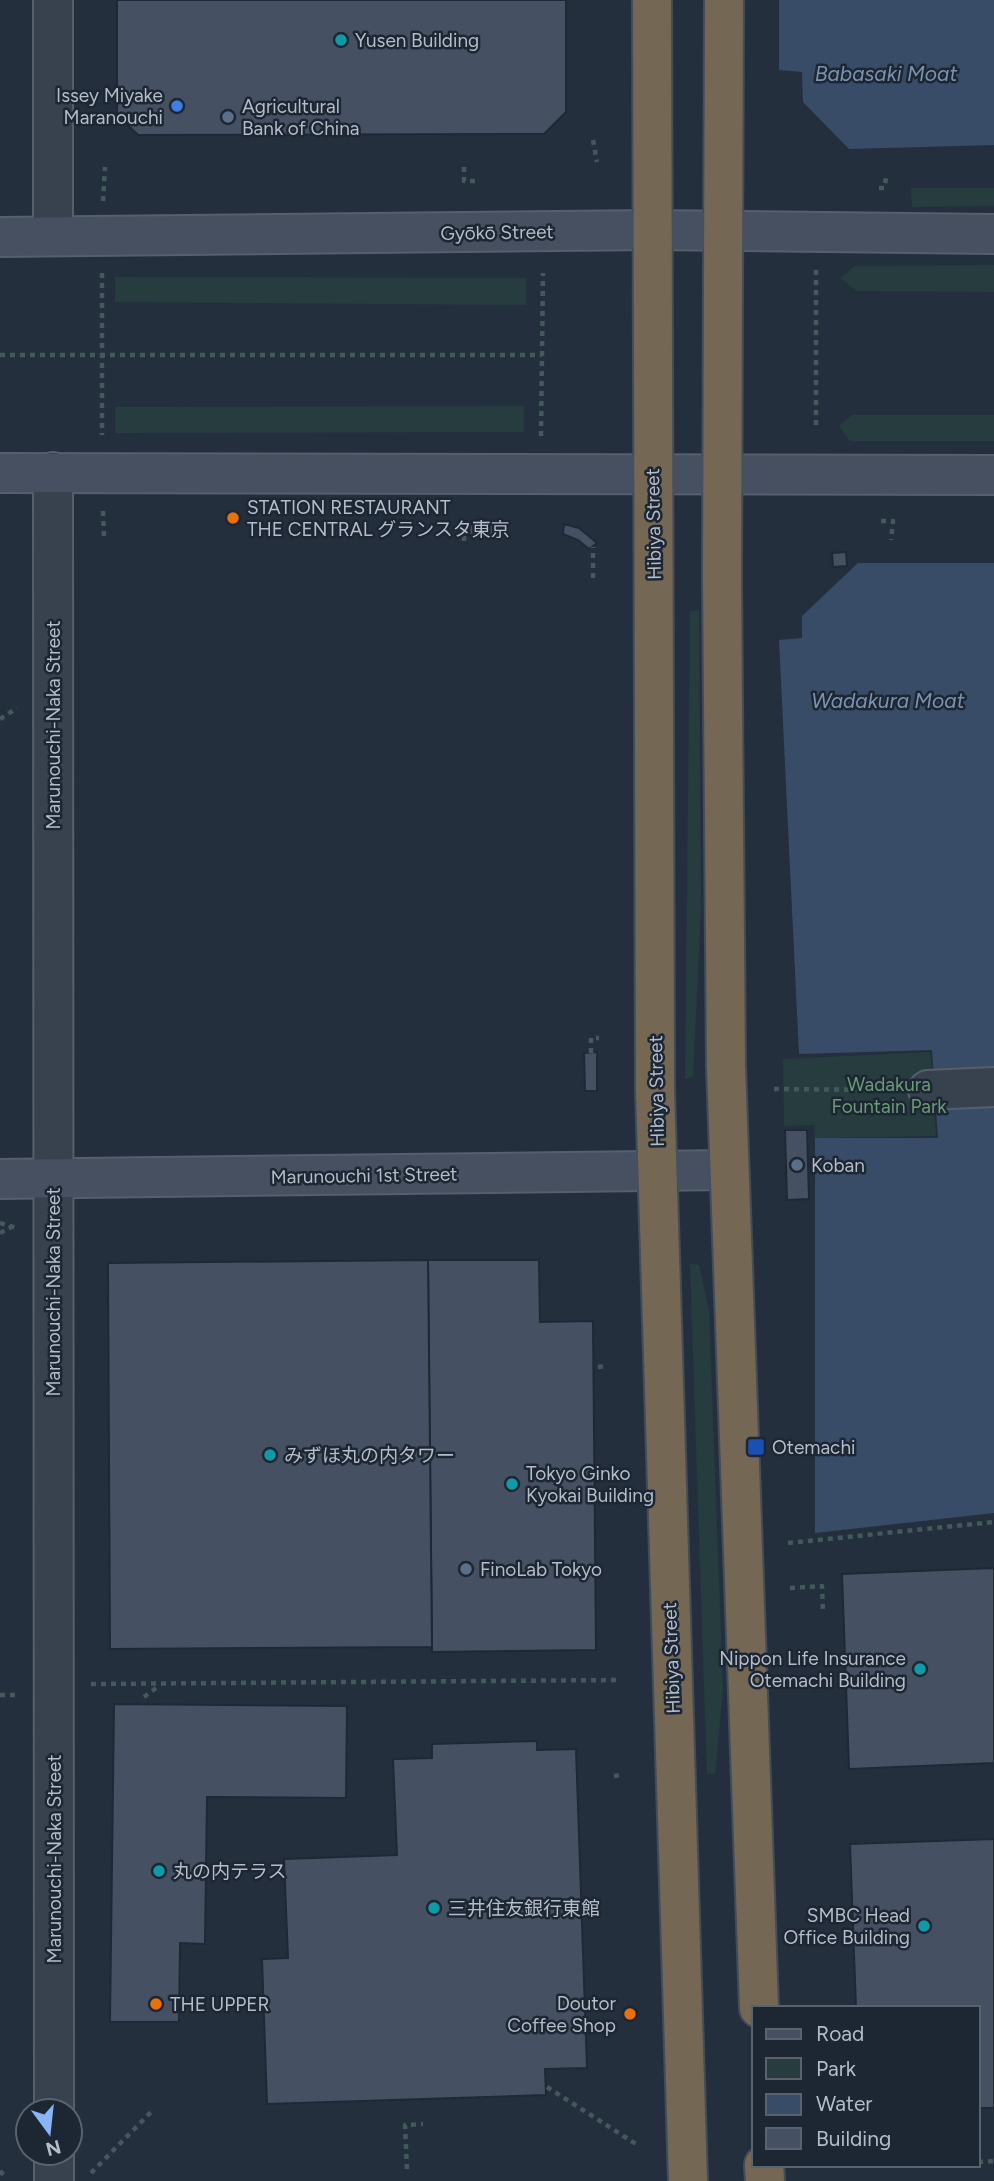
<svg xmlns="http://www.w3.org/2000/svg" width="994" height="2181" font-family="Figtree,'Noto Sans JP',sans-serif">
	<style>
		.green { fill: #263c3f }
		.water { fill: #394c67 }
		.building { fill: #455162; stroke: #1f2835; stroke-width: 2 }
		.lines { fill: none; stroke-linecap: round; stroke-linejoin: round }
		.street-casing { stroke: #565f6c; stroke-width: 42 }
		.secondary-casing { stroke: #565f6c; stroke-width: 42 }
		.highway-casing { stroke: #434c59; stroke-width: 42 }
		.path { stroke: #44595c; stroke-width: 4.5; stroke-dasharray: 5 5; stroke-linecap: butt }
		.street { stroke: #38414e; stroke-width: 38 }
		.secondary { stroke: #465061; stroke-width: 38 }
		.highway { stroke: #746855; stroke-width: 38 }
		.culture-dot { fill: #0f9aa8; stroke: #1d2633; stroke-width: 2.5 }
		.shop-dot { fill: #3f7fe0; stroke: #1d2633; stroke-width: 2.5 }
		.service-dot { fill: #5c6f8a; stroke: #1d2633; stroke-width: 2.5 }
		.food-dot { fill: #e8710a; stroke: #1d2633; stroke-width: 2.5 }
		.transit-dot { fill: #1a4fb4; stroke: #1d2633; stroke-width: 2.5 }
		.labels { text-anchor: middle; stroke-width: 5; stroke-linejoin: round; paint-order: stroke }
		.poi-label { font-size: 19px; fill: #b4bcc9; stroke: #1d2633; text-anchor: start }
		.street-label { font-size: 19px; fill: #b4bcc9; stroke: #1d2633 }
		.park-label { font-size: 19px; fill: #6b9a76; stroke: #1d2633 }
		.water-label { font-size: 21px; font-style: italic; fill: #7c92b1; stroke: #1d2633 }
	</style>
	<rect width="100%" height="100%" fill="#242f3e"/>
	<!-- green -->
	<g class="green">
		<path d="M911,188H994V206L912,207Z"/>
		<path d="M994,265V292L857,291L840,278L855,266Z"/>
		<path d="M115,277L526,278V305L115,302Z"/>
		<path d="M524,406V432L115,433V407Z"/>
		<path d="M852,415H994V441H850L839,426Z"/>
		<path d="M699,610L701,908L693,1077L685,1079L690,611Z"/>
		<path d="M930,1052L932,1070L994,1066V1109L934,1112L936,1136L815,1138L814,1125L784,1126L783,1059Z"/>
		<path d="M690,1264L699,1265L709,1310L723,1691L715,1774H707Z"/>
	</g>
	<!-- water -->
	<g class="water">
		<path d="M779,0H994V145L849,149L803,102L802,72L779,70Z"/>
		<path d="M858,563H994V1513L815,1533V1138H938L932,1050L799,1054L779,640L802,638V616Z"/>
	</g>
	<!-- building -->
	<g class="building">
		<path d="M117,0H566V112L544,134L138,135L117,115Z"/>
		<path d="M470,522L507,523V536L469,535Z"/>
		<path d="M564,524L579,528L597,543L589,549L578,540L563,534Z"/>
		<path d="M846,552L847,566L833,567L832,553Z"/>
		<path d="M597,1052V1091H585L584,1053Z"/>
		<path d="M785,1130H807L809,1199L787,1200Z"/>
		<path d="M428,1260H539L540,1322L593,1321L596,1650L432,1652Z"/>
		<path d="M428,1260L432,1647L110,1649L108,1263Z"/>
		<path d="M994,1568V1763L849,1769L842,1574Z"/>
		<path d="M114,1704L347,1706L346,1798L207,1797L205,1944L180,1943L179,2022H110Z"/>
		<path d="M537,1741V1750L576,1749L587,2068L545,2069L546,2095L267,2104L262,1959L288,1958L284,1859L397,1855L393,1759L432,1758V1744Z"/>
		<path d="M994,1839V2108H978V2008H856L850,1844Z"/>
	</g>
	<g class="lines">
		<!-- street casing -->
		<g class="street-casing">
			<g id="street">
				<path d="M53,236V0"/>
				<path d="M53,472L54,2111"/>
				<path d="M928,1090L994,1087"/>
				<path d="M54,2181V2153"/>
			</g>
		</g>
		<!-- secondary casing -->
		<g class="secondary-casing">
			<g id="secondary">
				<path d="M0,237L652,230L994,234"/>
				<path d="M0,473L994,475"/>
				<path d="M0,1179L728,1170"/>
			</g>
		</g>
		<!-- highway casing -->
		<g class="highway-casing">
			<g id="highway">
				<path d="M652,0L655,1090L688,2181"/>
				<path d="M724,0L722,578L726,1067L759,2008"/>
				<path d="M764,2165L765,2181"/>
			</g>
		</g>
		<!-- path -->
		<g class="path">
			<path d="M593,140L597,162"/>
			<path d="M464,167V181H479"/>
			<path d="M879,188H884L887,174"/>
			<path d="M103,201L105,167"/>
			<path d="M816,270V430"/>
			<path d="M102,273V435"/>
			<path d="M0,355H542"/>
			<path d="M541,436L543,273"/>
			<path d="M103,511L104,536"/>
			<path d="M881,521H893L891,540"/>
			<path d="M464,541V529L469,528"/>
			<path d="M593,578V547"/>
			<path d="M0,719L17,708"/>
			<path d="M591,1053V1038H599"/>
			<path d="M774,1089L892,1090"/>
			<path d="M0,1223L16,1228"/>
			<path d="M0,1233L13,1226"/>
			<path d="M598,1367L606,1366"/>
			<path d="M788,1543L994,1522"/>
			<path d="M790,1588L822,1586L823,1613"/>
			<path d="M91,1684L619,1680"/>
			<path d="M0,1695H18"/>
			<path d="M144,1697L160,1685"/>
			<path d="M614,1776L622,1775"/>
			<path d="M547,2087L636,2144"/>
			<path d="M978,2162L994,2161"/>
			<path d="M407,2169L405,2125L423,2124"/>
			<path d="M0,2171L4,2175"/>
			<path d="M91,2173L153,2110"/>
		</g>
		<!-- street -->
		<use href="#street" class="street"/>
		<!-- secondary -->
		<use href="#secondary" class="secondary"/>
		<!-- highway -->
		<use href="#highway" class="highway"/>
	</g>
	<!-- markers -->
	<g class="culture-dot">
		<circle cx="341" cy="40" r="7"/>
		<circle cx="270" cy="1455" r="7"/>
		<circle cx="512" cy="1484" r="7"/>
		<circle cx="920" cy="1669" r="7"/>
		<circle cx="159" cy="1871" r="7"/>
		<circle cx="434" cy="1908" r="7"/>
		<circle cx="924" cy="1926" r="7"/>
	</g>
	<circle class="shop-dot" cx="177" cy="106" r="7"/>
	<g class="service-dot">
		<circle cx="228" cy="117" r="7"/>
		<circle cx="797" cy="1165" r="7"/>
		<circle cx="466" cy="1569" r="7"/>
	</g>
	<g class="food-dot">
		<circle cx="233" cy="518" r="7"/>
		<circle cx="156" cy="2004" r="7"/>
		<circle cx="630" cy="2014" r="7"/>
	</g>
	<rect class="transit-dot" x="747" y="1438" width="18" height="18" rx="3.5"/>
	<g class="labels">
		<!-- poi labels -->
		<g class="poi-label">
			<text x="355" y="47">Yusen Building</text>
			<text x="163" y="102" text-anchor="end">Issey Miyake<tspan x="163" dy="22">Maranouchi</tspan></text>
			<text x="242" y="113">Agricultural<tspan x="242" dy="22">Bank of China</tspan></text>
			<text x="247" y="514">STATION RESTAURANT<tspan x="247" dy="22">THE CENTRAL グランスタ東京</tspan></text>
			<text x="811" y="1172">Koban</text>
			<text x="772" y="1454">Otemachi</text>
			<text x="284" y="1462">みずほ丸の内タワー</text>
			<text x="526" y="1480">Tokyo Ginko<tspan x="526" dy="22">Kyokai Building</tspan></text>
			<text x="480" y="1576">FinoLab Tokyo</text>
			<text x="906" y="1665" text-anchor="end">Nippon Life Insurance<tspan x="906" dy="22">Otemachi Building</tspan></text>
			<text x="173" y="1878">丸の内テラス</text>
			<text x="448" y="1915">三井住友銀行東館</text>
			<text x="910" y="1922" text-anchor="end">SMBC Head<tspan x="910" dy="22">Office Building</tspan></text>
			<text x="616" y="2010" text-anchor="end">Doutor<tspan x="616" dy="22">Coffee Shop</tspan></text>
			<text x="170" y="2011">THE UPPER</text>
		</g>
		<!-- street labels -->
		<g class="street-label">
			<text transform="translate(497 232) rotate(-1)" y="7">Gyōkō Street</text>
			<text transform="translate(653 524) rotate(-91)" y="7">Hibiya Street</text>
			<text transform="translate(53 725) rotate(-90)" y="7">Marunouchi-Naka Street</text>
			<text transform="translate(656 1091) rotate(-91)" y="7">Hibiya Street</text>
			<text transform="translate(364 1175) rotate(-1)" y="7">Marunouchi 1st Street</text>
			<text transform="translate(53 1292) rotate(-90)" y="7">Marunouchi-Naka Street</text>
			<text transform="translate(671 1658) rotate(-92)" y="7">Hibiya Street</text>
			<text transform="translate(54 1859) rotate(-90)" y="7">Marunouchi-Naka Street</text>
		</g>
		<!-- park labels -->
		<g class="park-label">
			<text x="889" y="1091">Wadakura<tspan x="889" dy="22">Fountain Park</tspan></text>
		</g>
		<!-- water labels -->
		<g class="water-label">
			<text x="886" y="81">Babasaki Moat</text>
			<text x="888" y="708">Wadakura Moat</text>
		</g>
	</g>
	<!-- legend -->
	<rect x="752" y="2006" width="228" height="161" fill="#1d2633" stroke="#59626f" stroke-width="2"/>
	<rect x="766" y="2029" width="35" height="10" fill="#465061" stroke="#59626f" stroke-width="2"/>
	<text x="816" y="2041" font-size="21" fill="#b4bcc9">Road</text>
	<rect x="766" y="2058" width="35" height="21" fill="#263c3f" stroke="#59626f" stroke-width="2"/>
	<text x="816" y="2076" font-size="21" fill="#b4bcc9">Park</text>
	<rect x="766" y="2094" width="35" height="21" fill="#394c67" stroke="#59626f" stroke-width="2"/>
	<text x="816" y="2111" font-size="21" fill="#b4bcc9">Water</text>
	<rect x="766" y="2128" width="35" height="21" fill="#455162" stroke="#59626f" stroke-width="2"/>
	<text x="816" y="2146" font-size="21" fill="#b4bcc9">Building</text>
	<!-- north arrow -->
	<g transform="translate(49 2132) rotate(165)"><circle r="33" fill="#1d2633" stroke="#59626f" stroke-width="2"/>
	<path d="M0-5L12 26L0 18L-12 26Z" fill="#8ab4f8"/>
	<text y="-10" font-size="19" font-weight="bold" text-anchor="middle" fill="#b4bcc9">N</text>
	</g>
</svg>
